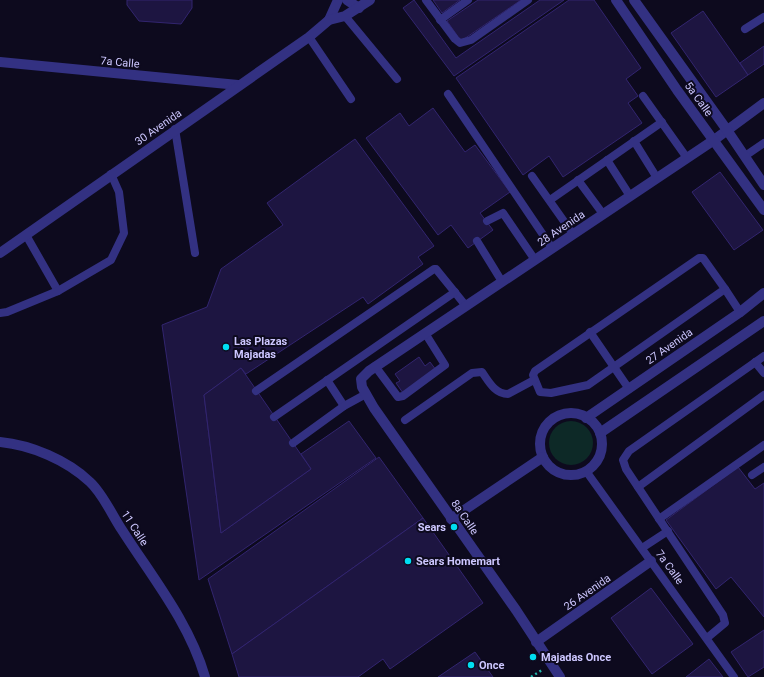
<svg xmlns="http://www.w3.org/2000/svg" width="764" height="677" font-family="Roboto,sans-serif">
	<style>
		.green { fill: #0d2927 }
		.building { fill: #1d1541; stroke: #32256f }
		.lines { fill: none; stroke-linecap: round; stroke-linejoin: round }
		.path { stroke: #23b8ad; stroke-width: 2.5; stroke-dasharray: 2 3; stroke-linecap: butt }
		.service { stroke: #333182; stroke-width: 8 }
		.minor { stroke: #333182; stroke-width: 10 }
		.tertiary { stroke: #333182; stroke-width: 10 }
		.poi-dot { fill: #00def2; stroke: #0d0a1e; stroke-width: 1.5 }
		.labels { text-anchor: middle; stroke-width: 4; stroke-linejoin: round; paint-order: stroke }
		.street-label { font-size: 11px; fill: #cdc7ff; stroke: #0d0a1e }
		.poi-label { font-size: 11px; font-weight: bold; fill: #cdc7ff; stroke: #0d0a1e; text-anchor: start }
	</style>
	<rect width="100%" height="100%" fill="#0d0a1e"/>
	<!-- green -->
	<circle class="green" cx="571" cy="443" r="22"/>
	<!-- building -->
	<g class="building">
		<path d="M127,0H192V8L181,24L139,21L127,5Z"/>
		<path d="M414,0L456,58L540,0H564L454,76L403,8Z"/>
		<path d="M433,0H460L442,13Z"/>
		<path d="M478,0H521L461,41L447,21Z"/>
		<path d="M569,0H594L641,68L626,79L638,96L628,103L642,123L563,177L549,156L523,175L456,78Z"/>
		<path d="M703,11L748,75L716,97L671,33Z"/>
		<path d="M764,46V64L748,75L740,63Z"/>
		<path d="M433,108L465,152L475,145L510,192L480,213L493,230L468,248L451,225L438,235L366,138L400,113L409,126Z"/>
		<path d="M355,139L434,246L418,257L423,264L368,304L363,297L246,374L241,368L204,395L221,533L311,469L301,454L349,421L376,458L199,580L162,325L207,307L221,269L283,225L267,203Z"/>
		<path d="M720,172L763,230L734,250L692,192Z"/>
		<path d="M419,357L425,366L430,362L436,370L403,393L396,383L400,381L395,374Z"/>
		<path d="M241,368L311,469L221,533L204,395Z"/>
		<path d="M379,457L423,518L232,654L208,579Z"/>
		<path d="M738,467L755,489L764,483V617L731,577L716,589L666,520Z"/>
		<path d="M423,518L483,603L390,669L383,659L358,677H239L232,654Z"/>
		<path d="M651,588L693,644L652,674L611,618Z"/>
		<path d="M764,630V667L748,677L731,652Z"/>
		<path d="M475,652L493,677H438Z"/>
		<path d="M709,659L723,677H686Z"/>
	</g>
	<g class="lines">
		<!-- path -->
		<path class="path" d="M531,677L542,670"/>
		<!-- service -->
		<g class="service">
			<path d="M426,0L455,39L460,43L471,40L528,0"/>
			<path d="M345,16L397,79"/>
			<path d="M440,20L468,0"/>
			<path d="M745,29L764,17"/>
			<path d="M309,37L351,99"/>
			<path d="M448,94L552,248"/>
			<path d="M643,96L687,158"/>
			<path d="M175,129L195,253"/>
			<path d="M634,141L657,178"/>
			<path d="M745,156L764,143"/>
			<path d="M607,160L630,196"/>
			<path d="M532,176L573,234"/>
			<path d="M578,180L603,214"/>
			<path d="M550,200L662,122"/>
			<path d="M487,221L503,213L535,260"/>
			<path d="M26,235L58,291"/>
			<path d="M477,241L501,280"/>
			<path d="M699,258H703L725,289L588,385L551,393L540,392L533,375L535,371Z"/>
			<path d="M725,289L740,312"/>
			<path d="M0,313L7,312L58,291L111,260L124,233L119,192L111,174"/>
			<path d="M590,332L629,389"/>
			<path d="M755,362L764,373"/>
			<path d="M375,366L398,397L403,396L445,365L425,333"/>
			<path d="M327,380L344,406"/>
			<path d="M256,391L434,269H436L466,306"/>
			<path d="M274,417L455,292"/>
			<path d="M405,420L472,373L482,372C489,382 495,394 508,394L534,380"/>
			<path d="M293,443L344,406L366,394"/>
			<path d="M586,471L734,677"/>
			<path d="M752,475L764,467"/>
			<path d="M638,487L764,395"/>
			<path d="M659,519L764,445"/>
			<path d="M642,548L668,531"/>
			<path d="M707,638L725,623L723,615L626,469L623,460L629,451L764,356"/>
		</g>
		<!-- minor -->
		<g class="minor">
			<path d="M0,62L238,85"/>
			<circle cx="571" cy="444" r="31"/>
			<path d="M586,418L739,313L764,293"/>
			<path d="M600,433L764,321"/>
			<path d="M0,442C31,445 67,460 90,482C103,494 112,515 122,530C152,577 189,622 205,677"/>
			<path d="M451,519L543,457"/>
			<path d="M536,642L651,561"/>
			<path d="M560,677L516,610L374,408L362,387L361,379L369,371L714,140L764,103"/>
		</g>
		<!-- tertiary -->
		<g class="tertiary">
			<path d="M347,0L359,8"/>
			<path d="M616,0L677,90L764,210"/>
			<path d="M634,0L727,130L764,185"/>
			<path d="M329,20L338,0"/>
			<path d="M0,253L309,37L329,20L345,16L370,0"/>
		</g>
	</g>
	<!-- markers -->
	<g class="poi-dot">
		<circle cx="226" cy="347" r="4"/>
		<circle cx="454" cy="527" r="4"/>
		<circle cx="408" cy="561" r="4"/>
		<circle cx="533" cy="657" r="4"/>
		<circle cx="471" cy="665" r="4"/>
	</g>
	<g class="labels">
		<!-- street labels -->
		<g class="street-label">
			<text transform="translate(120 62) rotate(5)" y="4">7a Calle</text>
			<text transform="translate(699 99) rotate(54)" y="4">5a Calle</text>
			<text transform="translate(158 127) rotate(-35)" y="4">30 Avenida</text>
			<text transform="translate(561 228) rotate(-34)" y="4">28 Avenida</text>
			<text transform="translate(669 346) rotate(-35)" y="4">27 Avenida</text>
			<text transform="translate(465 517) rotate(56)" y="4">8a Calle</text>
			<text transform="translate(135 528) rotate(57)" y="4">11 Calle</text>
			<text transform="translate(670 567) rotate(54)" y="4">7a Calle</text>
			<text transform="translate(587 592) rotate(-35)" y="4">26 Avenida</text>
		</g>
		<!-- poi labels -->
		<g class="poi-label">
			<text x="234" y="345">Las Plazas<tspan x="234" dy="13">Majadas</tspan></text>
			<text x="446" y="531" text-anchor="end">Sears</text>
			<text x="416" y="565">Sears Homemart</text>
			<text x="541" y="661">Majadas Once</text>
			<text x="479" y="669">Once</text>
		</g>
	</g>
</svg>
